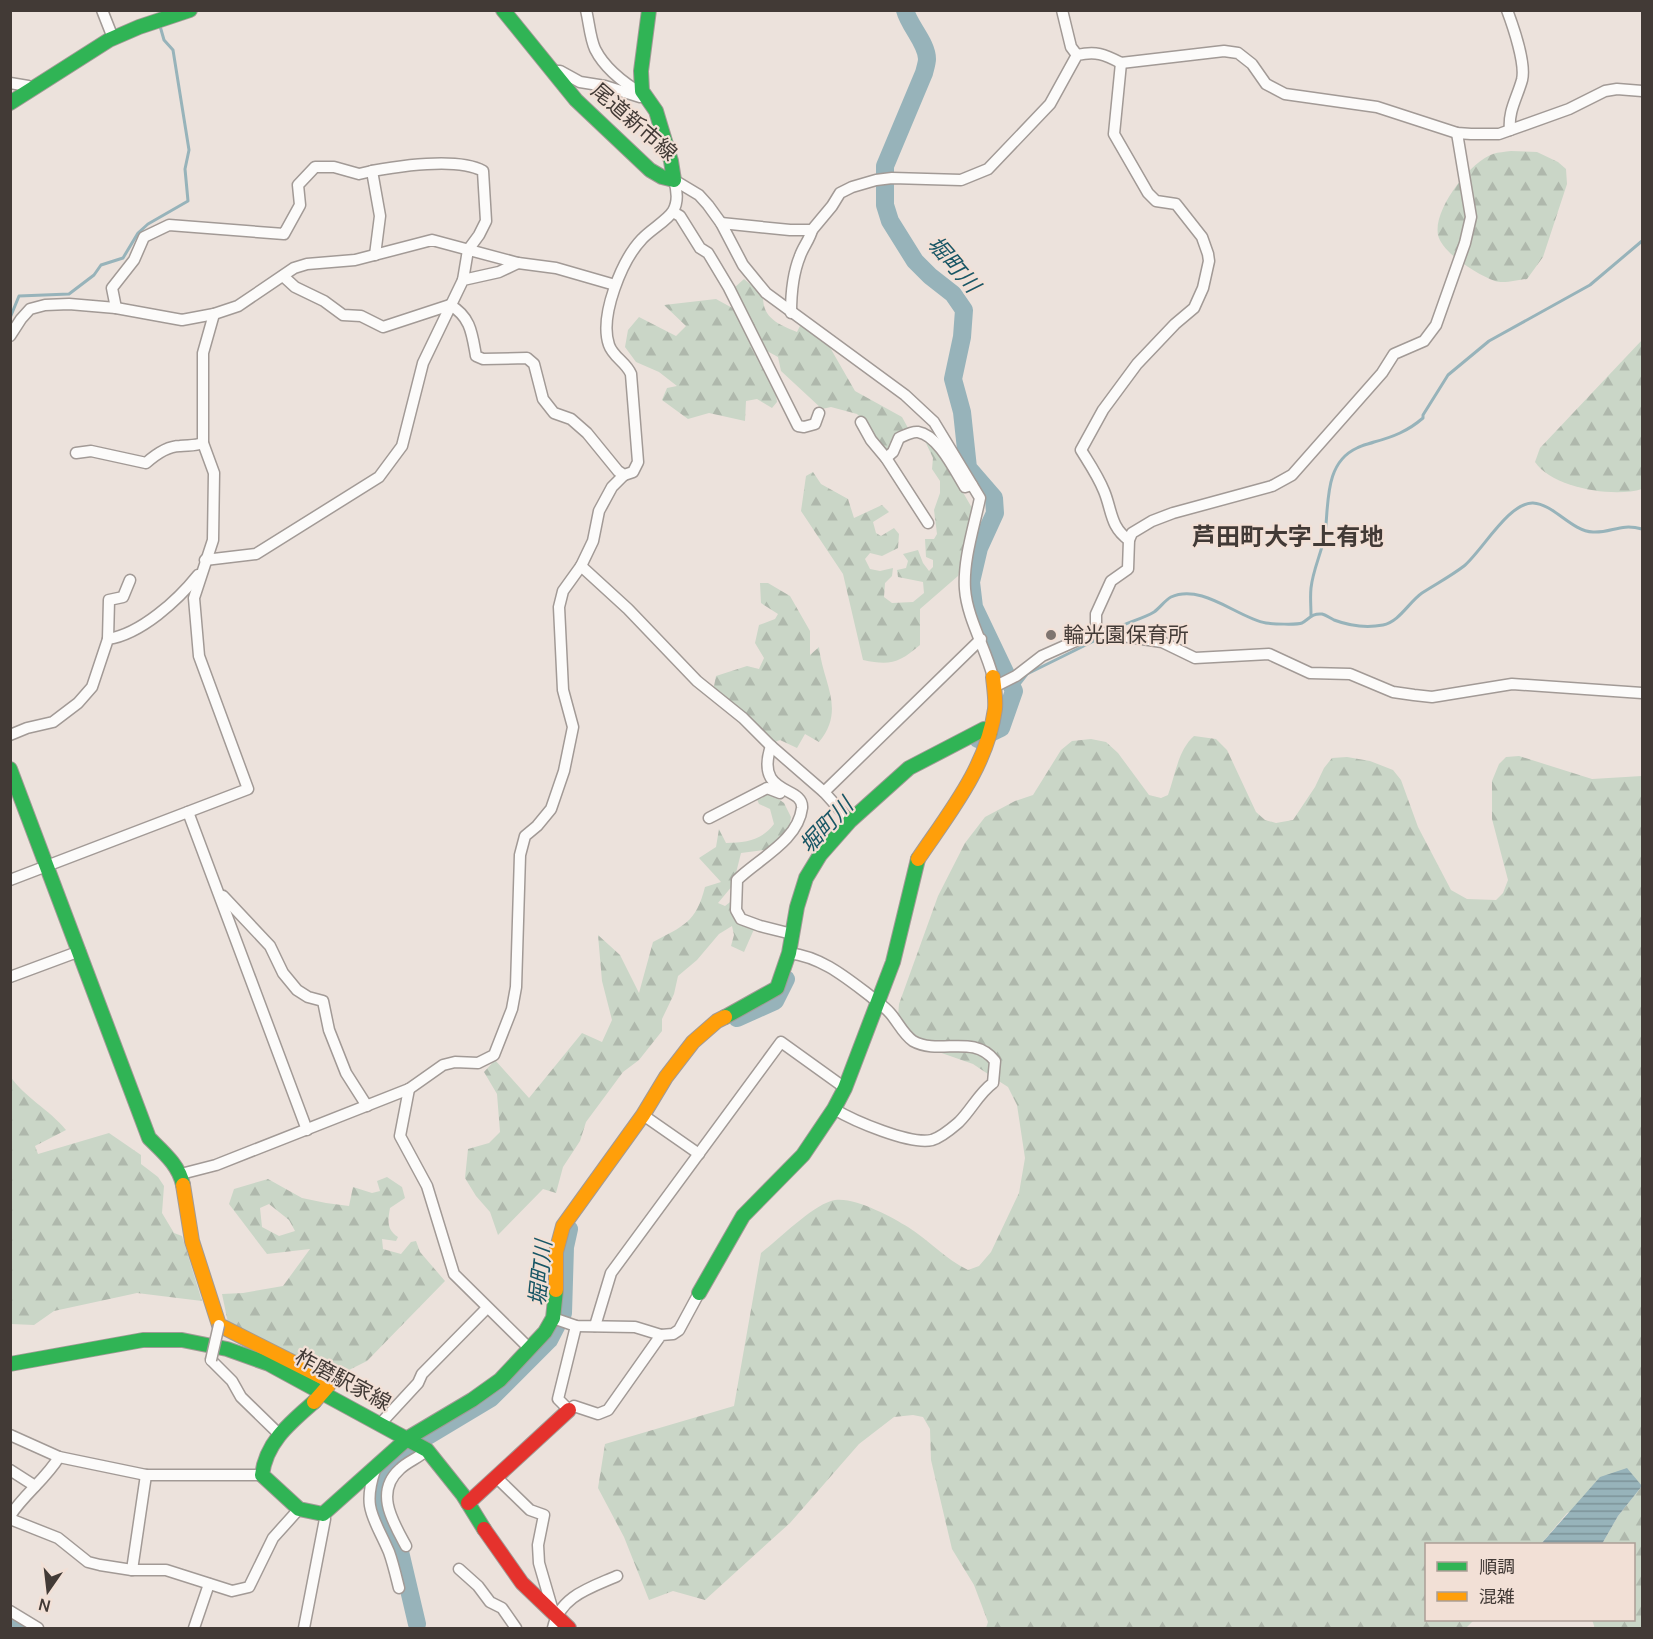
<svg xmlns="http://www.w3.org/2000/svg" width="1653" height="1639" font-family="Manrope,'Noto Sans JP',sans-serif">
	<style>
		.forest { fill: url(#forest-firs); fill-rule: evenodd }
		.water { fill: url(#water-rules) }
		.lines { fill: none; stroke-linecap: round; stroke-linejoin: round }
		.stream { stroke: #97b3ba; stroke-width: 3 }
		.river { stroke: #97b3ba; stroke-width: 18 }
		.street-casing { stroke: #a29a96; stroke-width: 13 }
		.fast-casing { stroke: #a29a96; stroke-width: 16 }
		.slow-casing { stroke: #a29a96; stroke-width: 16 }
		.jam-casing { stroke: #a29a96; stroke-width: 16 }
		.street { stroke: #fcfbfa; stroke-width: 10 }
		.fast { stroke: #30b455; stroke-width: 14 }
		.slow { stroke: #ff9f0a; stroke-width: 14 }
		.jam { stroke: #e5322d; stroke-width: 14 }
		.street-bridge-casing { stroke: #a29a96; stroke-width: 13; stroke-linecap: butt }
		.street-bridge { stroke: #fcfbfa; stroke-width: 10 }
		.poi-dot { fill: #7e7570; stroke: #f2e0d6; stroke-width: 2 }
		.labels { text-anchor: middle; stroke-width: 4.5; stroke-linejoin: round; paint-order: stroke }
		.street-label { font-size: 21px; fill: #423a36; stroke: #f2e0d6 }
		.poi-label { font-size: 21px; fill: #423a36; stroke: #f2e0d6; text-anchor: start }
		.water-label { font-size: 22px; font-style: italic; fill: #185665; stroke: #f2e0d6 }
		.quarter-label { font-size: 24px; font-weight: bold; fill: #423a36; stroke: #f2e0d6 }
	</style>
	<defs>
		<pattern id="forest-firs" width="22" height="20" patternUnits="userSpaceOnUse" patternTransform="scale(1.5)"><rect width="22" height="20" fill="#cad6c7"/><path d="M5 1l3.5 6h-7zM16 11l3.5 6h-7z" fill="#afb8ac"/></pattern>
		<pattern id="water-rules" width="6" height="5" patternUnits="userSpaceOnUse" patternTransform="scale(1.5)"><rect width="6" height="5" fill="#97b3ba"/><path d="M0 2.5h6" fill="none" stroke="#7d9398"/></pattern>
	</defs>
	<rect width="100%" height="100%" fill="#ece2dc"/>
	<!-- forest -->
	<g class="forest">
		<path d="M1511,151L1537,152L1558,162L1566,169L1567,184L1543,257L1527,279C1518,280 1503,284 1495,281C1478,275 1442,253 1438,235C1433,209 1470,162 1493,154C1498,152 1505,152 1511,151Z"/>
		<path d="M744,279L763,295C762,318 778,324 797,332L801,324L828,344L855,391L902,417L908,428L895,437L889,451L877,443L866,423L857,414L831,407L822,409L781,371L778,357L767,351L734,288Z"/>
		<path d="M716,299L736,310L775,387L777,402L772,408L757,399L746,401L745,421L709,413L688,419L662,400L667,388L677,386L659,372L636,362L625,347L628,330L639,317L676,336L686,326L664,305Z"/>
		<path d="M1642,340V489C1614,498 1552,488 1535,462L1540,448Z"/>
		<path d="M925,441L942,456L972,508L966,547L958,576L920,609V645C899,663 890,666 863,660L843,574L801,511L806,476L813,472L821,484L848,499L854,518L882,505L889,512L873,522L876,533L881,536L894,528L899,534L898,548L882,556L870,553L865,559L870,569L880,571L893,568L892,576L885,583L884,597L892,603L913,602L924,593L923,582L898,577L897,570L906,568L908,561L903,554L918,550L923,563L929,571L933,567V560L926,557L925,539H934L937,534L934,510L940,493V481L932,469L933,458Z"/>
		<path d="M760,583H768L790,596L810,631V655L819,647C823,684 846,709 819,742L805,734L797,748L780,740L775,742L713,691L716,676L747,666L759,669L764,658L755,643L759,625L775,619L778,614L761,603Z"/>
		<path d="M1194,736L1216,739L1227,750L1256,812L1265,820L1276,823L1293,820L1315,787L1324,768L1332,758L1347,757L1370,761L1393,770L1401,780L1418,827L1451,890L1467,899L1496,900L1503,893L1508,880L1492,819V781L1499,764L1506,757L1519,756L1592,779L1642,776V1628H1595L1592,1620H1634V1544H1602L1618,1516L1642,1486L1567,1513L1541,1544H1426V1620H1474L1466,1628H986L988,1622L974,1585L952,1549L931,1460L930,1429L923,1417L913,1415L894,1417L859,1444L790,1523L705,1600L673,1591L649,1600L624,1537L598,1488L605,1444L734,1406L761,1253C779,1239 811,1207 831,1201C850,1194 892,1217 908,1227C929,1240 945,1259 968,1270L979,1266L991,1252L1019,1193L1025,1158L1017,1105L1008,1087L994,1078L973,1064L910,1042L897,1029L899,1004L938,896L965,843L985,817L1015,801L1033,795L1061,750L1072,741L1091,739L1106,742L1118,753L1149,795L1161,798L1168,795C1175,776 1178,750 1194,736Z"/>
		<path d="M769,792L784,803L791,817L789,829L771,849L741,853L733,885L718,903L725,906L734,899L733,911L755,927L744,952L731,946L734,935L732,926L719,934L697,960L678,976L674,994L662,1019V1031L639,1060L623,1072L586,1122L580,1141L563,1167L556,1193L543,1189L498,1235L490,1212L476,1196L465,1178L468,1149L489,1143L500,1132L497,1094L484,1072L495,1060L529,1098L582,1033L602,1042L612,1020L602,981L598,935L620,955L639,993L653,942C683,926 696,923 705,887L721,882L699,858L716,847L719,829L726,843C746,842 761,841 774,824L770,809L759,804L756,797Z"/>
		<path d="M10,1076C24,1097 50,1110 66,1130L35,1146L38,1154L109,1133L141,1155V1164L158,1177L164,1186L162,1213L174,1233L182,1236L202,1301L137,1293L54,1311L34,1325L11,1324Z"/>
		<path d="M387,1177L402,1187L405,1198L390,1208C388,1220 386,1229 398,1237L396,1241L382,1239L383,1249L401,1254L411,1242L416,1241L420,1252L445,1281L367,1361L331,1379L228,1323L222,1294L243,1293L283,1286L310,1249L267,1254L229,1204L234,1189L268,1179L302,1198L326,1203L349,1206L353,1187L372,1193L380,1191L377,1181ZM269,1204L289,1220L295,1231L279,1236L262,1227L260,1208Z"/>
	</g>
	<!-- water -->
	<path class="water" d="M1627,1468L1642,1486L1618,1516L1602,1544H1541L1600,1477Z"/>
	<g class="lines">
		<!-- stream -->
		<g class="stream">
			<path d="M10,318L19,296L69,294L94,275L101,265L123,258L138,233L148,224L188,201L185,169L189,150L173,50L164,40L160,26"/>
			<path d="M1311,615C1311,606 1310,597 1311,588C1313,569 1322,552 1325,534C1329,504 1324,463 1357,448C1362,445 1369,444 1374,442C1393,437 1408,431 1423,418V415L1448,375L1489,341L1590,285L1642,241"/>
			<path d="M1112,631C1125,622 1141,620 1154,612C1160,608 1165,600 1171,597C1202,583 1238,618 1266,623C1272,624 1297,625 1302,623C1309,619 1312,613 1322,614C1326,615 1330,618 1334,620C1350,626 1367,628 1383,625C1399,622 1409,602 1422,593C1436,584 1451,576 1464,566C1482,551 1509,502 1533,503C1554,504 1571,531 1593,532C1612,533 1620,523 1642,529"/>
			<path d="M1014,691L1027,674L1104,636"/>
		</g>
		<!-- river -->
		<g class="river">
			<path d="M905,10C909,26 927,43 927,59C927,63 925,69 924,73L885,166V205L890,221L915,261L930,276L953,294L964,310L962,337L953,379L962,412L968,468L994,498L995,513L979,548L971,582L974,607L1014,691L1001,728L978,739"/>
			<path d="M737,1018L775,1001L786,979"/>
			<path d="M10,1623L19,1628"/>
			<path d="M417,1624L398,1543L375,1509L377,1483L385,1468L401,1452L491,1398L549,1340L563,1313L565,1247L569,1229"/>
		</g>
		<!-- street casing -->
		<g class="street-casing">
			<g id="street">
				<path d="M102,10L113,38"/>
				<path d="M586,10C589,22 590,38 595,49C605,69 625,84 644,95"/>
				<path d="M1062,10L1071,47L1077,55"/>
				<path d="M1507,10C1513,26 1526,64 1522,80C1517,98 1508,111 1510,130"/>
				<path d="M1121,63L1114,134L1148,193L1156,201L1176,204L1202,237L1208,254L1209,261L1203,288L1194,308L1175,324L1137,364L1103,410L1081,450C1089,463 1098,476 1104,491C1112,510 1110,527 1129,540"/>
				<path d="M553,71H560L580,82L605,86L640,97"/>
				<path d="M10,83L28,86L31,90"/>
				<path d="M674,180L699,195L708,205L721,223L743,265L766,293L905,395L934,422L980,498C974,527 963,560 965,589C967,618 986,649 993,677"/>
				<path d="M673,212L680,216L700,248L708,253L729,288L798,426L804,427L815,424L819,413"/>
				<path d="M721,223L790,230H812L832,206L840,193L852,187L876,180L892,178L961,180L988,169L1050,104L1077,55C1096,51 1104,54 1121,63L1224,51L1238,53L1252,64L1266,84L1285,94L1377,107L1457,133L1471,134H1499L1569,109L1605,91L1617,89L1642,91"/>
				<path d="M375,255L380,216L372,171C400,166 457,157 483,171L486,221L479,235L468,250L463,280"/>
				<path d="M283,276L295,287L324,301L343,315L361,316L383,327L450,305C471,317 472,334 476,356L483,359L527,358L534,364L543,399L554,413L571,419L587,433L618,471L624,475L633,472L638,462L631,374C626,362 613,357 609,345C599,316 622,260 642,239C650,230 668,220 673,211C679,201 677,190 674,180"/>
				<path d="M116,308L112,288L134,260L144,237L169,225L284,234L300,205L298,185L315,167H334L359,174L372,171"/>
				<path d="M791,313C791,294 793,273 800,256C803,247 810,239 812,230"/>
				<path d="M10,336L21,319L30,309L45,305L69,304L116,308L182,320L214,314L238,306L294,268L307,264L355,260L432,240L518,263L556,268L615,285"/>
				<path d="M861,422L871,440L886,458L928,523"/>
				<path d="M76,453L91,451L146,463C155,455 167,446 180,446C189,445 195,446 203,443"/>
				<path d="M886,458L893,452L899,438C904,436 911,431 918,432C938,435 955,471 965,487L972,485"/>
				<path d="M205,560L256,554L379,477L402,446L423,363L463,280L499,272L518,263"/>
				<path d="M581,566L628,609L697,681L743,718L771,746L824,792L850,821"/>
				<path d="M1096,632V614L1111,581L1128,569L1129,540L1132,533L1152,521L1173,513L1272,486L1292,475L1382,373L1394,354L1424,341L1436,325L1465,243L1471,217L1457,133"/>
				<path d="M108,639L109,600L123,597L130,580"/>
				<path d="M994,687L1016,676L1042,656L1096,632L1162,642L1195,658L1269,654L1310,673L1350,674L1393,692L1414,695L1432,697L1512,684L1642,693"/>
				<path d="M10,735L27,728L53,722L78,703L92,687L108,639C141,634 178,600 198,575"/>
				<path d="M771,746C754,797 804,785 802,808C798,841 758,859 737,880L736,910L741,919L760,926L792,934"/>
				<path d="M824,792L981,639"/>
				<path d="M188,812L307,1130"/>
				<path d="M709,818L767,788L780,793"/>
				<path d="M10,880L248,789L199,656L194,598L213,540L214,473L203,443V353L214,314"/>
				<path d="M221,897L223,896L270,946L283,973L297,990L308,997L323,1001L329,1030L346,1073L367,1106"/>
				<path d="M789,953C821,957 844,976 869,995C876,1001 884,1006 890,1013C898,1022 903,1034 913,1041C940,1056 973,1033 995,1061L993,1083C979,1093 972,1109 959,1122C952,1128 942,1137 932,1140C910,1145 854,1121 834,1109"/>
				<path d="M10,977L80,951"/>
				<path d="M409,1089L400,1136L427,1186L454,1274L529,1348"/>
				<path d="M643,1115L699,1154"/>
				<path d="M181,1174L216,1165L409,1089L443,1065L455,1062L478,1063L494,1055L512,1009L516,987L520,855L525,836L537,826L551,809L564,771L573,727L563,690L559,607L563,591L581,566L593,541L599,511L612,487L624,475"/>
				<path d="M553,1318L576,1326L635,1327L661,1335"/>
				<path d="M576,1326L558,1399L569,1410L574,1406L598,1414L608,1410L661,1335L673,1334L679,1330L699,1293"/>
				<path d="M595,1326L611,1273L781,1042L845,1088"/>
				<path d="M211,1360L232,1381L241,1397L280,1435"/>
				<path d="M381,1423L418,1383L422,1374L487,1308"/>
				<path d="M10,1435L59,1457L146,1475H262"/>
				<path d="M10,1470L35,1486"/>
				<path d="M375,1470C362,1509 374,1517 389,1552C393,1563 396,1576 399,1588"/>
				<path d="M496,1477L530,1510L544,1515L538,1545L539,1563L553,1611"/>
				<path d="M10,1516C24,1494 46,1479 59,1457"/>
				<path d="M10,1519L58,1538L88,1562L100,1565L132,1570H166L232,1591L249,1587L273,1538L299,1509"/>
				<path d="M406,1546C393,1522 374,1492 400,1469C408,1461 419,1458 427,1450"/>
				<path d="M459,1569L478,1586L490,1602L502,1608L516,1628"/>
				<path d="M132,1570L146,1475"/>
				<path d="M10,1611L38,1628"/>
				<path d="M194,1628L209,1584"/>
				<path d="M304,1628L325,1519L323,1514"/>
				<path d="M553,1628C560,1596 590,1588 617,1576"/>
			</g>
		</g>
		<!-- fast casing -->
		<g class="fast-casing">
			<g id="fast">
				<path d="M503,10L576,100L650,170L662,177L674,180L671,161L656,111L642,91L641,71L649,10"/>
				<path d="M10,103L109,40L139,27L190,10"/>
				<path d="M10,769L149,1138C163,1152 179,1165 183,1185"/>
				<path d="M725,1017L777,988L789,953L797,907L806,878L820,855L850,821L909,768L984,729L990,732"/>
				<path d="M699,1293L743,1216L803,1155L834,1109L845,1088L893,962L918,859"/>
				<path d="M10,1364L143,1340H182L227,1349L269,1364L427,1450L463,1495L484,1529"/>
				<path d="M314,1402C290,1423 266,1442 262,1475L299,1509L323,1514L408,1438L472,1400L500,1380L545,1332L553,1318L556,1290"/>
			</g>
		</g>
		<!-- slow casing -->
		<g class="slow-casing">
			<g id="slow">
				<path d="M918,859C949,813 987,767 995,709C996,699 994,687 993,677"/>
				<path d="M183,1185L192,1241L219,1325L326,1379L328,1386L314,1402"/>
				<path d="M556,1290V1252L563,1226L643,1115L666,1077L693,1042L717,1021L725,1017"/>
			</g>
		</g>
		<!-- jam casing -->
		<g class="jam-casing">
			<g id="jam">
				<path d="M468,1503L569,1410"/>
				<path d="M484,1529L522,1583L569,1628"/>
			</g>
		</g>
		<!-- street -->
		<use href="#street" class="street"/>
		<!-- fast -->
		<use href="#fast" class="fast"/>
		<!-- slow -->
		<use href="#slow" class="slow"/>
		<!-- jam -->
		<use href="#jam" class="jam"/>
		<!-- street-bridge casing -->
		<g class="street-bridge-casing">
			<path id="street-bridge" d="M211,1360L219,1325"/>
		</g>
		<!-- street-bridge -->
		<use href="#street-bridge" class="street-bridge"/>
	</g>
	<!-- markers -->
	<circle class="poi-dot" cx="1051" cy="635" r="6"/>
	<g class="labels">
		<!-- street labels -->
		<g class="street-label">
			<text transform="translate(634 122) rotate(41)" y="7">尾道新市線</text>
			<text transform="translate(343 1380) rotate(28)" y="7">柞磨駅家線</text>
		</g>
		<!-- poi labels -->
		<g class="poi-label">
			<text x="1063" y="642">輪光園保育所</text>
		</g>
		<!-- water labels -->
		<g class="water-label">
			<text transform="translate(954 264) rotate(49)" y="8">堀町川</text>
			<text transform="translate(826 825) rotate(-47)" y="8">堀町川</text>
			<text transform="translate(540 1273) rotate(-84)" y="8">堀町川</text>
		</g>
		<!-- quarter labels -->
		<g class="quarter-label">
			<text x="1288" y="545">芦田町大字上有地</text>
		</g>
	</g>
	<!-- border -->
	<rect width="1653" height="1639" fill="none" stroke="#423a36" stroke-width="24"/>
	<!-- legend -->
	<rect x="1425" y="1543" width="210" height="78" fill="#f2e0d6" stroke="#ac9e96" stroke-width="1.5"/>
	<rect x="1437" y="1562" width="30" height="9" fill="#30b455" stroke="#ac9e96" stroke-width="1.5"/>
	<text x="1479" y="1573" font-size="18" fill="#423a36">順調</text>
	<rect x="1437" y="1592" width="30" height="9" fill="#ff9f0a" stroke="#ac9e96" stroke-width="1.5"/>
	<text x="1479" y="1603" font-size="18" fill="#423a36">混雑</text>
	<!-- north arrow -->
	<g transform="translate(48 1591) rotate(194)" stroke="#f2e0d6" stroke-width="4.5" paint-order="stroke">
	<path d="M0-4.5L10 22L0 15L-10 22Z" fill="#423a36"/>
	<text y="-9" font-size="16" font-weight="bold" text-anchor="middle" fill="#423a36">N</text>
	</g>
</svg>
